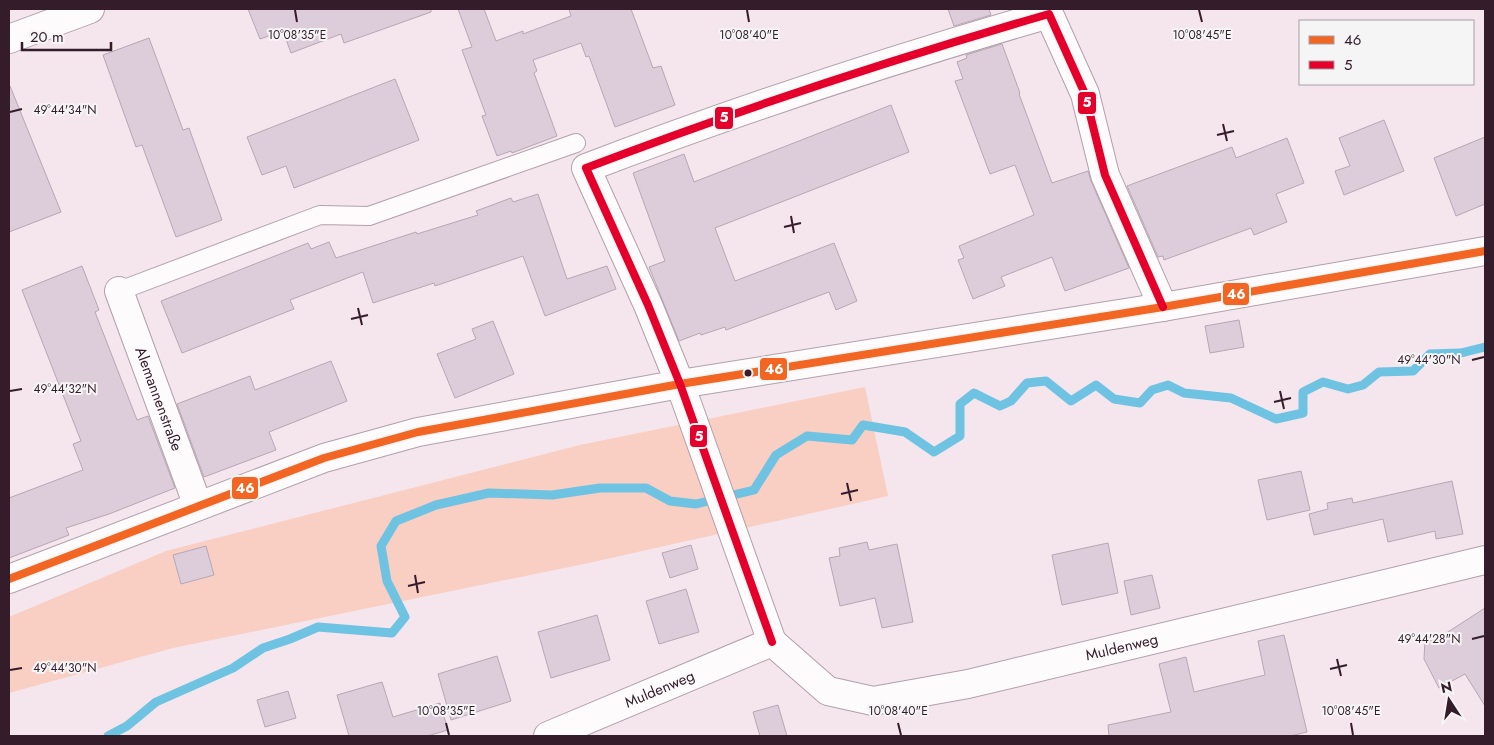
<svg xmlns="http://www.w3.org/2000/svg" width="1494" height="745" font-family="Jost,sans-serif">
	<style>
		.green { fill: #f9cec3 }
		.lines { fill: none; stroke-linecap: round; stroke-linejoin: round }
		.stream { stroke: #6ec3e3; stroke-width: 9 }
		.building { fill: #ddccda; stroke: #b7a6b4 }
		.lane-casing { stroke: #b2a0aa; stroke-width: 20 }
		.street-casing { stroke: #b2a0aa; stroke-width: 30 }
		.lane { stroke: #fefbfc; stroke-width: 18 }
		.street { stroke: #fefbfc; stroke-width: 28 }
		.bus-1-casing { stroke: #f5f5f5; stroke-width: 11 }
		.bus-2-casing { stroke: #f5f5f5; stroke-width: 11 }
		.bus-1 { stroke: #f26522; stroke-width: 8 }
		.bus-2 { stroke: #e4002b; stroke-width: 8 }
		.ticks { fill: none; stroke: #351c2b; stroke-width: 2 }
		.bus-dot { fill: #351c2b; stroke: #f5f5f5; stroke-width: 2 }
		.labels { text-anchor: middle; stroke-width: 4; stroke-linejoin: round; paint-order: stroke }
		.street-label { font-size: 15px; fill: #351c2b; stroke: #f5f5f5 }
		.ticks-label { font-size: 12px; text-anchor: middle; fill: #351c2b; stroke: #f5f5f5; stroke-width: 4; stroke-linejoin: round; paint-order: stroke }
		.line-badge { stroke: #f5f5f5; stroke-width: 2 }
		.badge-label { font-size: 14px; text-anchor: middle; font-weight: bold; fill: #fff }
	</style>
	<rect width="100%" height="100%" fill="#f5e5ed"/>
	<!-- green -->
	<path class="green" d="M865,387L888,496L584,564L173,648L9,693V617L166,551L580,445Z"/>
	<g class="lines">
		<!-- stream -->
		<path class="stream" d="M108,736L127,726L156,702L233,668L263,648L290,639L318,627L392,633L405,617L387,581L381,546L396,521L436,505L489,493L552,495L600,488H646L670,501L696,504L754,490L776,455L807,436L852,440L863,425L905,432L934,452L960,436V404L974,393L1000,406L1011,401L1027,383L1046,381L1071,401L1096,385L1114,399L1140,403L1152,390L1168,385L1184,393L1231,398L1276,419L1303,413V392L1323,382L1348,389L1363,385L1379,372L1413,371L1430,354L1461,353L1485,347"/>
	</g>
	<!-- building -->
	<g class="building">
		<path d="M248,9H431V12L344,43L341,34L291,53L283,31L260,39Z"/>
		<path d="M458,9H484L496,41L523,31V34L571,16L569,9H631L653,68L661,66L675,105L615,127L589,56L586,57L581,43L533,60L537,71L534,73L557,136L512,153L511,151L497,156L482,116L486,115L462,50L472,47Z"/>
		<path d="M948,9H989L991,15L954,26Z"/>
		<path d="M149,38L183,130L189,128L222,220L176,237L142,145L136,147L103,55Z"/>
		<path d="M1002,44L1020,93L1019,94L1052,183L1088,171L1091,181L1129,268L1065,291L1052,257L1001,277L1005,286L973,299L958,260L964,258L959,246L1034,215L1015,165L990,174L955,81L963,79L957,62L967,58L966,55Z"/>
		<path d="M395,79L419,140L294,188L286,166L262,175L247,137Z"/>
		<path d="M9,86H10L61,212L9,232Z"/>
		<path d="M891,105L909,152L715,228L735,281L834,243L857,301L836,310L829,292L726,330L725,327L701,335L700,333L679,341L649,267L665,261L633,173L684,154L694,182Z"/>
		<path d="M1384,120L1404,171L1344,195L1335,171L1350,166L1339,138Z"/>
		<path d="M1485,137V204L1456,216L1434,158Z"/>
		<path d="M1287,138L1304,183L1276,194L1287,222L1254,235L1251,228L1164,260L1163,256L1158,257L1127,186L1232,147L1236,158Z"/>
		<path d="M538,194L567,279L607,266L616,289L545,316L523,256L435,286L434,283L373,303L363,272L290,300L294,309L182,353L161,301L308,243L311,249L329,242L336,258L416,232L417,234L478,215L476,211L511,198L513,202Z"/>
		<path d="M82,266L99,310L95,312L137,420L148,416L175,488L109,514L66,528L69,535L9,558V498L83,470L73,444L81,441L22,290Z"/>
		<path d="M1239,320L1244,347L1210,353L1205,326Z"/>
		<path d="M493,321L514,374L455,398L437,354L476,339L472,329Z"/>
		<path d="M331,361L347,401L269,432L276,450L204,477L177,404L250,376L255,390Z"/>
		<path d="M1301,471L1310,510L1267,520L1258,480Z"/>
		<path d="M1452,481L1463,534L1436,539L1435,531L1388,542L1383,519L1314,535L1309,514L1328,509L1327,503L1352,498L1353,503Z"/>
		<path d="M867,542L869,550L897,544L913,622L882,628L875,598L840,606L829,558L840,556L839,548Z"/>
		<path d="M1108,543L1118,593L1062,605L1052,555Z"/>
		<path d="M691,545L698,569L670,578L662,553Z"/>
		<path d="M206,546L214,575L181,584L173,555Z"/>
		<path d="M1152,575L1160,608L1131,615L1124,581Z"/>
		<path d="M686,589L699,632L659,644L646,601Z"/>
		<path d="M1485,608V706L1465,674L1439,688L1424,659L1425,640L1434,641Z"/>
		<path d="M597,615L610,660L551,678L538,632Z"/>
		<path d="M1284,635L1307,732L1290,736H1109L1108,725L1171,712L1159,664L1186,657L1194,692L1265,675L1258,641Z"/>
		<path d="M497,656L511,701L451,720L438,674Z"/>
		<path d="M382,682L393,717L440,703L448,730L427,736H349L337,695Z"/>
		<path d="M288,691L296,718L265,727L257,700Z"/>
		<path d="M778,705L787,736H760L753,712Z"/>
	</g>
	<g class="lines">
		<!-- lane casing -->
		<g class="lane-casing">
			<path id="lane" d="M119,291L320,215L369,216L576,143"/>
		</g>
		<!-- street casing -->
		<g class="street-casing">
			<g id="street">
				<path d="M9,39L90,9"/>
				<path id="s1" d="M119,291L198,506"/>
				<path d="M9,579L324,458L418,432L680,384L1163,307L1485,251"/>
				<path d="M772,642L680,384L648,305L586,168C738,110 893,59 1049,14L1085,94L1105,175L1163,307"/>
				<path id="s2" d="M548,736L772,642L828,691L873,701L968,684L1485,560"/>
			</g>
		</g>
		<!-- lane -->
		<use href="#lane" class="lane"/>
		<!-- street -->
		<use href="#street" class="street"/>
		<!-- bus-1 casing -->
		<g class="bus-1-casing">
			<path id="bus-1" d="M9,579L324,458L418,432L680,384L1163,307L1485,251"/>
		</g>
		<!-- bus-2 casing -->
		<g class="bus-2-casing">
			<path id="bus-2" d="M772,642L680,384L648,305L586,168C738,110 893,59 1049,14L1085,94L1105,175L1163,307"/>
		</g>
		<!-- bus-1 -->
		<use href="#bus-1" class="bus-1"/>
		<!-- bus-2 -->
		<use href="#bus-2" class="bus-2"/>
	</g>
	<!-- ticks -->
	<path class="ticks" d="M295,10L297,22M747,10L749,22M1199,10L1202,22M10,112L22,109M1223,124L1227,141M1217,135L1234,131M791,216L794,233M784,227L801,223M358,308L362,325M351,319L368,315M1472,360L1484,357M10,391L22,389M1280,391L1284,409M1274,402L1291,398M847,483L851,501M841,494L858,490M415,575L418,593M408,586L425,582M1472,639L1484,636M1337,659L1341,676M1330,669L1347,665M10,670L22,668M446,723L449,735M898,723L901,735M1351,723L1353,735"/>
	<!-- markers -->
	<circle class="bus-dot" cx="748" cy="373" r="4.5"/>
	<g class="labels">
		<!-- street labels -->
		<g class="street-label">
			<text dy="5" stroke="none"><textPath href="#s1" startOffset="115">Alemannenstraße</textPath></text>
			<text dy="5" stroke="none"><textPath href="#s2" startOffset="618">Muldenweg</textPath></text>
			<text dy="5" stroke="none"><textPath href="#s2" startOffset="121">Muldenweg</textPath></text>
		</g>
	</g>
	<g class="ticks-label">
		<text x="297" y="39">10°08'35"E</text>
		<text x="1202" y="39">10°08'45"E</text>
		<text x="749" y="39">10°08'40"E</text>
		<text x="65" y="114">49°44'34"N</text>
		<text x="1429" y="364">49°44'30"N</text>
		<text x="65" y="393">49°44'32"N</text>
		<text x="1429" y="643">49°44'28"N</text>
		<text x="65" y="672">49°44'30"N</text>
		<text x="446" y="715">10°08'35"E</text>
		<text x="898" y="715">10°08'40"E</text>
		<text x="1351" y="715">10°08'45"E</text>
	</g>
	<g class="line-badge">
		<rect x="1077" y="91" width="20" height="24" rx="5" fill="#e4002b"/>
		<rect x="714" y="106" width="20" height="24" rx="5" fill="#e4002b"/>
		<rect x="1222" y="282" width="28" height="24" rx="5" fill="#f26522"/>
		<rect x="759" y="357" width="29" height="24" rx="5" fill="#f26522"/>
		<rect x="689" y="424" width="19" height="24" rx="5" fill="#e4002b"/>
		<rect x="231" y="476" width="28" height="24" rx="5" fill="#f26522"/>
	</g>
	<g class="badge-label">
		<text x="1087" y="107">5</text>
		<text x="724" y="122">5</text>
		<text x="1236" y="299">46</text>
		<text x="774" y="374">46</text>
		<text x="699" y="441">5</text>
		<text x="245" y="493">46</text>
	</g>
	<!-- border -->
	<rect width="1494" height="745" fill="none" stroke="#351c2b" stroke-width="20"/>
	<!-- legend -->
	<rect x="1299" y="20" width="175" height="65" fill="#f5f5f5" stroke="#a89ea4"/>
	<rect x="1309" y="36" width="25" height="8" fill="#f26522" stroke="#a89ea4"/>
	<text x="1344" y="45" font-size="15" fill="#351c2b">46</text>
	<rect x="1309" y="61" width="25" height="8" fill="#e4002b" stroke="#a89ea4"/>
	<text x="1344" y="70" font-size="15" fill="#351c2b">5</text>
	<!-- north arrow -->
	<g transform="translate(1449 700) rotate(348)" stroke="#f5f5f5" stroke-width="4" paint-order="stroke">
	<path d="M0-4L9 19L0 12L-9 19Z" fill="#351c2b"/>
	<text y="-8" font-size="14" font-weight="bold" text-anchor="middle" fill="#351c2b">N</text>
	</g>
	<!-- scale -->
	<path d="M22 42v8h89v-8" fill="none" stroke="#351c2b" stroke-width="2.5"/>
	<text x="30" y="42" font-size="15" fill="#351c2b" stroke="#f5f5f5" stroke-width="4" paint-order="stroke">20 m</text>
</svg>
